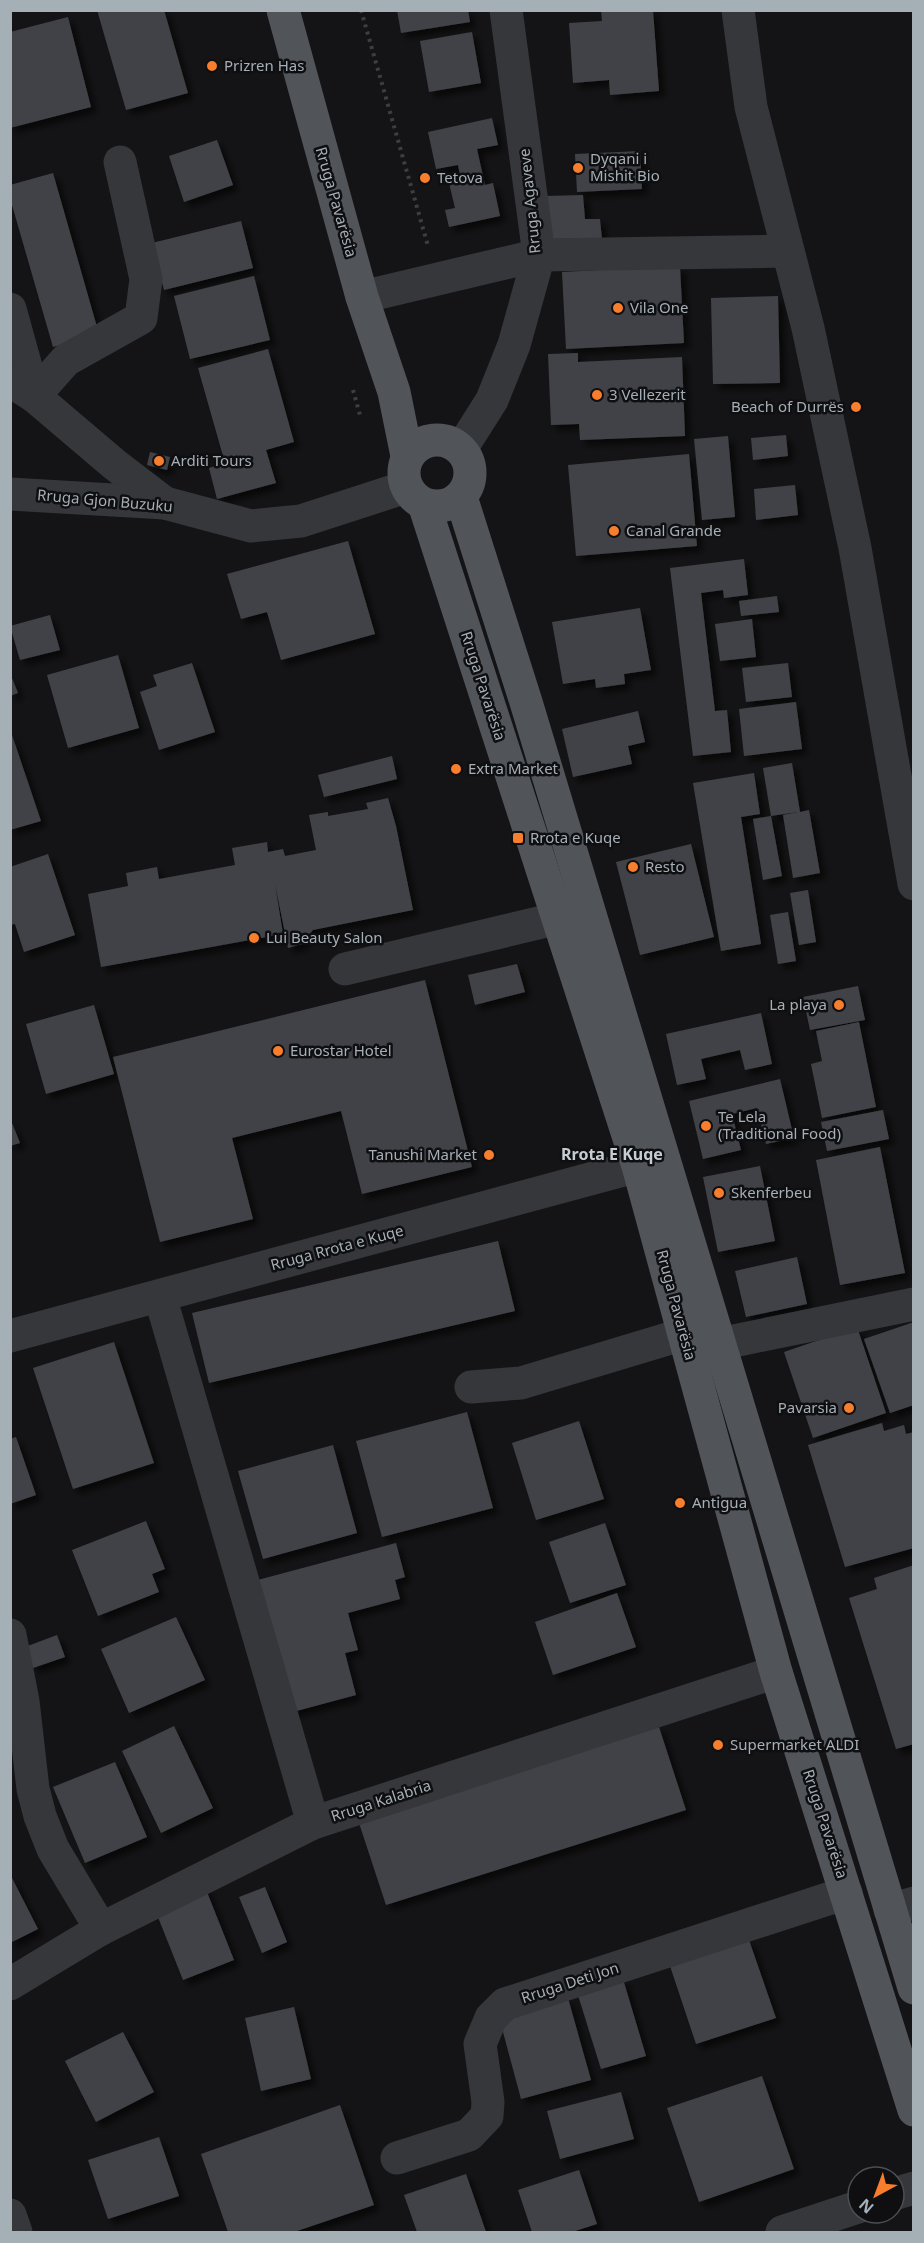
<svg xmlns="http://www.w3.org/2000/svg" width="924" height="2243" font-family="'Noto Sans',sans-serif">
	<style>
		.building { fill: #404346; filter: url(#shadow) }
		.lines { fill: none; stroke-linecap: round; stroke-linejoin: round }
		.path { stroke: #3b3f42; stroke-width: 4; stroke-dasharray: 3 4.5; stroke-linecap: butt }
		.minor { stroke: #35373b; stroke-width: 33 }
		.major { stroke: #51555a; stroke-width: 33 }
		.poi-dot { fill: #f67e2c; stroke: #0f0f11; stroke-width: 2 }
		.labels { text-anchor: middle; stroke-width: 5; stroke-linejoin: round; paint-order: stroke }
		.poi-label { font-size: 15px; fill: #a5afb6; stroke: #0f0f11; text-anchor: start }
		.street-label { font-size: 15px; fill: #a5afb6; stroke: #0f0f11 }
		.neighbourhood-label { font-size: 16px; font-weight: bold; fill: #c6cdd2; stroke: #0f0f11 }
	</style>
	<defs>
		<filter id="shadow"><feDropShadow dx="5.5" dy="5.5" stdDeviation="3" flood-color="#0009"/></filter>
	</defs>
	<rect width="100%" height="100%" fill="#141416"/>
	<!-- building -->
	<g class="building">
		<path d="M97,10H164L188,93L126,110Z"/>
		<path d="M397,10H468L470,22L401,33Z"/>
		<path d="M601,10H653L659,91L610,95L609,80L573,83L569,23L602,21Z"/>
		<path d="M68,17L91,107L10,128V32Z"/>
		<path d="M472,32L481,83L429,92L420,41Z"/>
		<path d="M492,118L498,145L477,149L485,185L493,183L500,216L449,227L445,210L455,208L449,183L461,180L458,165L436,169L428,132Z"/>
		<path d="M217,140L233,185L184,202L169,156Z"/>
		<path d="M640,151L642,189L577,192L575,154Z"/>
		<path d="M53,173L99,334L53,347L10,198V185Z"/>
		<path d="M583,195L585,219H600L602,239L549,241L546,196Z"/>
		<path d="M241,221L253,268L164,290L152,243Z"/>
		<path d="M680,266L684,343L566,349L562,272Z"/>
		<path d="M254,276L270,340L190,359L174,296Z"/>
		<path d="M778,296L780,383L713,384L711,298Z"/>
		<path d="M268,349L294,442L266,450L276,483L217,499L209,468L225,463L198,368Z"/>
		<path d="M578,353V362L682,357L685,436L580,440L579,424L551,425L548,354Z"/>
		<path d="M786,435L788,456L753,460L751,438Z"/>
		<path d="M728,436L735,517L702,520L694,439Z"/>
		<path d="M150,452L170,457L167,470L147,465Z"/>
		<path d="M689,454L697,546L576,556L568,465Z"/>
		<path d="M795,485L798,515L756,520L754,489Z"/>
		<path d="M348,541L375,634L281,660L267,612L241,619L227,574Z"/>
		<path d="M744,559L748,595L724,598L723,590L701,593L715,711L727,710L731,752L693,756L670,568Z"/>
		<path d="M777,596L779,612L741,616L739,601Z"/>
		<path d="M640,608L651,670L624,674L625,684L596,688L595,679L563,684L552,622Z"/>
		<path d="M50,615L60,650L20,660L10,626Z"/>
		<path d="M752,619L756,657L720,661L715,624Z"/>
		<path d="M118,655L139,728L68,748L47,675Z"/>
		<path d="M192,663L215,732L159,750L140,692L157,686L153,675Z"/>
		<path d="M788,663L792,697L746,702L742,668Z"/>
		<path d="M10,673L18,693L10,696Z"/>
		<path d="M796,702L802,749L744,756L739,709Z"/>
		<path d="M638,711L645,742L628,746L632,764L573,777L562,729Z"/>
		<path d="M10,729L41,821L10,830Z"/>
		<path d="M392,756L397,779L324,797L318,775Z"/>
		<path d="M792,763L800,812L809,810L820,873L793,878L783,815L798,812L771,816L763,768Z"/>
		<path d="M754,773L760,814L741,817L761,944L721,951L693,783Z"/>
		<path d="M388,798L396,826L413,910L313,930L302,944L288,948L275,884L283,934L101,967L88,894L128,886L126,873L157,867L159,879L235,865L232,848L267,842L268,852L283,849L285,856L316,850L309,815L328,812V816L368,809L366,803Z"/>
		<path d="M771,816L782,876L763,880L753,819Z"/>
		<path d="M691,844L714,937L640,955L616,862Z"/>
		<path d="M48,854L75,935L24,952L15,924L10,925V867Z"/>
		<path d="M808,890L816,942L799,945L790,893Z"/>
		<path d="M788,912L796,961L778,964L770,915Z"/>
		<path d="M517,964L525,992L475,1005L468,975Z"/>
		<path d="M425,980L472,1167L362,1194L341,1111L232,1138L253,1219L160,1242L113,1057Z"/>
		<path d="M858,986L865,1020L810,1030L803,997Z"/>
		<path d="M94,1005L114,1074L46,1094L26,1024Z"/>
		<path d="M761,1013L772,1064L745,1070L740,1050L701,1059L706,1079L677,1085L666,1034Z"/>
		<path d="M859,1022L876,1107L822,1118L811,1064L822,1061L816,1031Z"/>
		<path d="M780,1079L794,1138L766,1144L757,1108L732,1114L741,1150L703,1159L689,1101Z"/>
		<path d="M883,1110L889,1139L827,1151L821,1122Z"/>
		<path d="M10,1118L20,1143L10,1146Z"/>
		<path d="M880,1147L905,1273L840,1285L816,1160Z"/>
		<path d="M760,1166L775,1241L718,1252L703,1177Z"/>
		<path d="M498,1241L515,1311L209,1383L192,1313Z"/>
		<path d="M797,1257L807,1304L746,1317L735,1271Z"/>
		<path d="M914,1322V1405L890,1413L864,1339Z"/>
		<path d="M857,1327L886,1413L813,1438L784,1352Z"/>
		<path d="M114,1342L154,1463L73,1489L33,1368Z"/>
		<path d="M467,1412L493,1508L382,1537L356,1441Z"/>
		<path d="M579,1421L604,1499L536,1520L512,1443Z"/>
		<path d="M882,1423L884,1431L904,1425L906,1434L914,1432V1548L845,1567L808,1445Z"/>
		<path d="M16,1437L36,1495L10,1504V1439Z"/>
		<path d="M333,1445L357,1533L263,1559L238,1471Z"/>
		<path d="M146,1521L165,1569L152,1574L159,1592L98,1616L72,1550Z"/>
		<path d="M605,1523L626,1585L570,1603L549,1542Z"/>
		<path d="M396,1543L405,1577L395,1580L400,1599L348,1613L358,1650L345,1653L356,1695L289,1713L254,1581Z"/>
		<path d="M914,1565V1744L896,1749L849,1598L877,1589L874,1578Z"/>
		<path d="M617,1593L636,1647L553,1675L535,1622Z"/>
		<path d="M176,1617L205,1680L129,1713L101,1649Z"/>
		<path d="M57,1635L65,1657L33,1668L25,1647Z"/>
		<path d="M174,1726L213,1808L161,1833L122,1751Z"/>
		<path d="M659,1727L686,1810L386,1905L359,1823Z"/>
		<path d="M115,1762L147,1837L85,1863L53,1787Z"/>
		<path d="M10,1874L38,1929L10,1943Z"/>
		<path d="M205,1887L234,1960L183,1980L154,1907Z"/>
		<path d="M265,1887L287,1942L262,1953L239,1897Z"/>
		<path d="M749,1940L776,2018L696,2044L670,1966Z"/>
		<path d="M623,1979L646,2056L601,2069L577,1992Z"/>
		<path d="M568,1998L591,2080L521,2099L499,2017Z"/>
		<path d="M294,2007L311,2079L261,2091L245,2018Z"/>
		<path d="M123,2032L154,2092L96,2122L65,2061Z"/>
		<path d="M762,2076L794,2169L699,2202L667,2108Z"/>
		<path d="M621,2092L634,2139L560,2159L547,2111Z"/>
		<path d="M340,2105L374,2205L294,2232H228L201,2154Z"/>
		<path d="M159,2137L179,2196L108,2219L88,2160Z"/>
		<path d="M579,2170L597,2224L572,2232H532L518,2190Z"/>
		<path d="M466,2174L486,2232H417L404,2195Z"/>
	</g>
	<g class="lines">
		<!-- path -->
		<g class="path">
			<path d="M361,10L428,246"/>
			<path d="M353,390L360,415"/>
		</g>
		<!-- minor -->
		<g class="minor">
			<path d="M738,10L751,107L808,328L855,548L914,884"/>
			<path d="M362,297L539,255L788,251"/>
			<path d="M10,309L34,396"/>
			<path d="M10,381L34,396L114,464L165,503"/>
			<path d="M34,396L66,360L141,318L146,279L120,162"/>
			<path d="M461,449L492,400L514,345L539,255L506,10"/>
			<path d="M10,494L165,503L251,526L301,521L406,487"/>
			<path d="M345,969L559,918"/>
			<path d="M160,1296L313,1823"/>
			<path d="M10,1336L638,1166L664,1161"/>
			<path d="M719,1344L914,1304"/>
			<path d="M471,1387L521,1383L684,1334"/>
			<path d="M10,1635L23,1701L33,1789L40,1816L53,1849L101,1929"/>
			<path d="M890,1910L914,1903"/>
			<path d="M10,1984L101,1929L313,1823L776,1672"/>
			<path d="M397,2158L469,2135L487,2116L488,2102L480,2044L491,2018L505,2004L846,1893"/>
			<path d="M894,2194L914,2188"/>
			<path d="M10,2215L16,2232"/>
			<path d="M782,2232L858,2207"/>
		</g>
		<!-- major -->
		<g class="major">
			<path d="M283,10L362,297L394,392L407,456"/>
			<circle cx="437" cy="473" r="33"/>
			<path d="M461,497L526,702L914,1988"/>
			<path d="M424,504L638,1166L776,1672L914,2110"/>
		</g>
	</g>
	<!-- markers -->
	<g class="poi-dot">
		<circle cx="212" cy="66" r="6"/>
		<circle cx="578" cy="168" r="6"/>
		<circle cx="425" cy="178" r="6"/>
		<circle cx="618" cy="308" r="6"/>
		<circle cx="597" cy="395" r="6"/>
		<circle cx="856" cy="407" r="6"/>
		<circle cx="159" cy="461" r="6"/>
		<circle cx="614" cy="531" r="6"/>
		<circle cx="456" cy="769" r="6"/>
		<rect x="512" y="832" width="12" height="12" rx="3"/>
		<circle cx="633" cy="867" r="6"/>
		<circle cx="254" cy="938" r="6"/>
		<circle cx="839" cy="1005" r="6"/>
		<circle cx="278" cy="1051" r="6"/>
		<circle cx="706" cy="1126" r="6"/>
		<circle cx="489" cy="1155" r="6"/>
		<circle cx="719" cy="1193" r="6"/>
		<circle cx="849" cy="1408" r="6"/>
		<circle cx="680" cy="1503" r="6"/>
		<circle cx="718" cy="1745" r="6"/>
	</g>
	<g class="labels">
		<!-- poi labels -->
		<g class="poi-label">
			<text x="224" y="71">Prizren Has</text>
			<text x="590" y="164">Dyqani i<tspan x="590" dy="17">Mishit Bio</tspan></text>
			<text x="437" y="183">Tetova</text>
			<text x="630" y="313">Vila One</text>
			<text x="609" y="400">3 Vellezerit</text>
			<text x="844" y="412" text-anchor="end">Beach of Durrës</text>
			<text x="171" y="466">Arditi Tours</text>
			<text x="626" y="536">Canal Grande</text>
			<text x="468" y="774">Extra Market</text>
			<text x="530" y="843">Rrota e Kuqe</text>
			<text x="645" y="872">Resto</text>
			<text x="266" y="943">Lui Beauty Salon</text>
			<text x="827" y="1010" text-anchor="end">La playa</text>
			<text x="290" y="1056">Eurostar Hotel</text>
			<text x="718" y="1122">Te Lela<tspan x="718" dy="17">(Traditional Food)</tspan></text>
			<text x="477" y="1160" text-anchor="end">Tanushi Market</text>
			<text x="731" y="1198">Skenferbeu</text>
			<text x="837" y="1413" text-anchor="end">Pavarsia</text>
			<text x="692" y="1508">Antigua</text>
			<text x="730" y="1750">Supermarket ALDI</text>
		</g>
		<!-- street labels -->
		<g class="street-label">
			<text transform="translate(530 201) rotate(-96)" y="5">Rruga Agaveve</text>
			<text transform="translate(336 202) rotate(74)" y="5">Rruga Pavarësia</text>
			<text transform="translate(105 501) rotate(5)" y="5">Rruga Gjon Buzuku</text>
			<text transform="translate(483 686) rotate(72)" y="5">Rruga Pavarësia</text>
			<text transform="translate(337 1248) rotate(-15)" y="5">Rruga Rrota e Kuqe</text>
			<text transform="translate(676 1305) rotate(75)" y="5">Rruga Pavarësia</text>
			<text transform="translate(381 1801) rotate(-18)" y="5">Rruga Kalabria</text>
			<text transform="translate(825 1824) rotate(72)" y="5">Rruga Pavarësia</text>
			<text transform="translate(570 1983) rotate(-18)" y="5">Rruga Deti Jon</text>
		</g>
		<!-- neighbourhood labels -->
		<g class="neighbourhood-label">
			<text x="612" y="1160">Rrota E Kuqe</text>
		</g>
	</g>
	<!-- border -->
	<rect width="924" height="2243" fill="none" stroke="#a5afb6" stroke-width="24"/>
	<!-- north arrow -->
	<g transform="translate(876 2195) rotate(221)"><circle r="28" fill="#0f0f11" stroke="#4b4f53" stroke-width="1.5"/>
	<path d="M0-4.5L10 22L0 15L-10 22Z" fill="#f67e2c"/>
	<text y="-9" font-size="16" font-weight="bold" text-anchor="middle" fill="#a5afb6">N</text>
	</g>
</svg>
